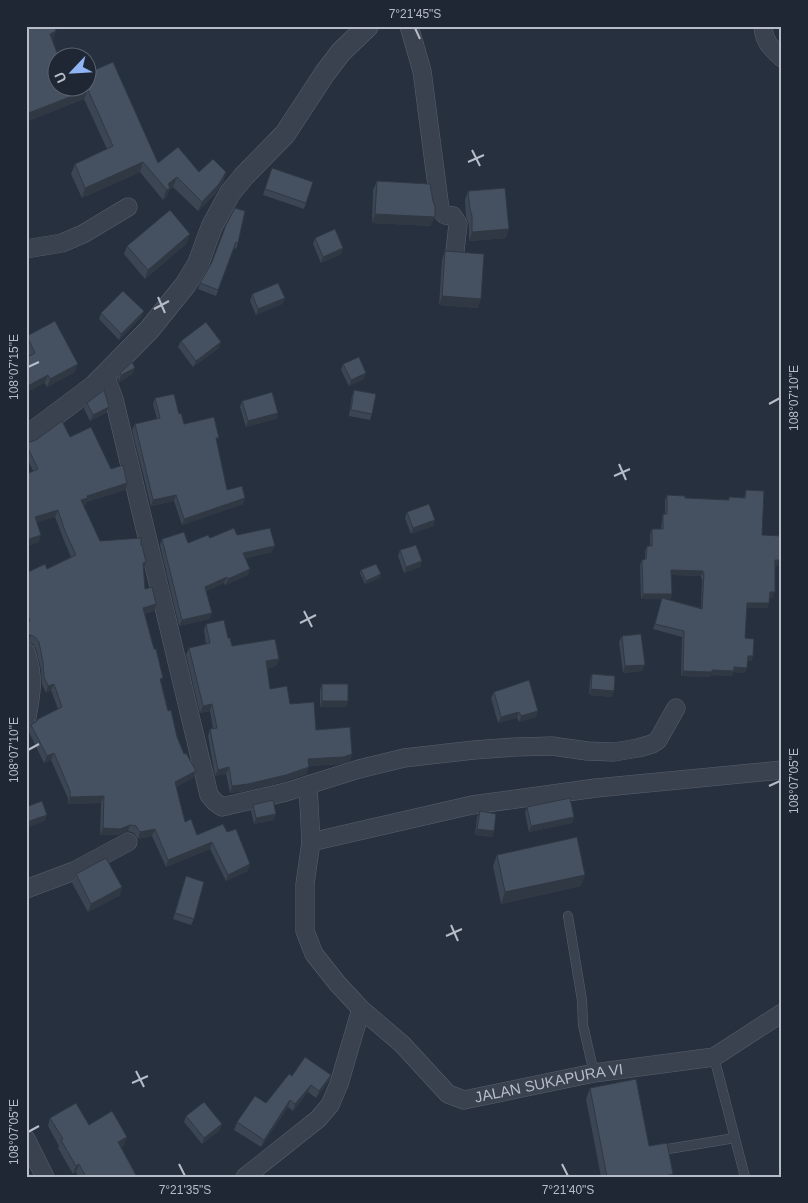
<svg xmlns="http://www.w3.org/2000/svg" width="808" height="1203" font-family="Arial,sans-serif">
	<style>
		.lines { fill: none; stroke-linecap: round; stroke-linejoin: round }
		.service-casing { stroke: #58606c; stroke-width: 10 }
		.minor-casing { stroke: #58606c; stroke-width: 19 }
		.tertiary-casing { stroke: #58606c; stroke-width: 22 }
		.service { stroke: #3a424f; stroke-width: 9 }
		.minor { stroke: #3a424f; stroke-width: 18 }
		.tertiary { stroke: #3a424f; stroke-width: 21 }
		.wall { fill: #3b4553; fill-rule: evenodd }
		.shaded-wall { fill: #303843 }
		.building { fill: #455060; stroke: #303843 }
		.ticks { fill: none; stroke: #b6bdc9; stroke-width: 2 }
		.labels { text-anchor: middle; stroke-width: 4; stroke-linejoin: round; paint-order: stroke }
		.street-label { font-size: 15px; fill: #b6bdc9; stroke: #1f2734 }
		.neatline { fill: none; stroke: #b6bdc9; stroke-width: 2 }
		.ticks-label { font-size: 12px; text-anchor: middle; fill: #b6bdc9 }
	</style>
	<rect width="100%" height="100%" fill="#26303f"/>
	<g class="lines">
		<!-- service casing -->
		<g class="service-casing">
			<g id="service">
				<path d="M568,916L582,1000L583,1025L594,1073"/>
				<path d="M714,1057L745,1177"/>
				<path d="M668,1149L735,1138"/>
			</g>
		</g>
		<!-- minor casing -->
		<g class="minor-casing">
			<g id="minor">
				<path d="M409,26L422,71L440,209L445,215L453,216L458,224L455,251"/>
				<path d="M763,26C764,42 771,48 782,58"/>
				<path d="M26,249L62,243L83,234L128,207"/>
				<path d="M105,375L114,399L209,795L215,802L222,807L286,792L308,785L311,842L472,805L596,788L782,770"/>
				<path d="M26,652C35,679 31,696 26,722"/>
				<path d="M308,785L359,769L404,758L474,750L515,747L552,746L587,751L614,752L638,748L652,744L658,740L676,708"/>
				<path id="s1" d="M311,842L305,884V931L314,954L337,983L361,1009L402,1044L448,1094L464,1100L594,1073L714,1057L782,1013"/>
				<path d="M26,889L74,871L128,842"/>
				<path d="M26,1139L45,1177"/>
				<path d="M245,1177L318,1119L330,1105L339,1084L361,1009"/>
			</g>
		</g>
		<!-- tertiary casing -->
		<g class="tertiary-casing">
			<path id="tertiary" d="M26,437L94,386L149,330L186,284L198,264L212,226L230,193L244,176L285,134L325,73L341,52L368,26"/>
		</g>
		<!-- service -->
		<use href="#service" class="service"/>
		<!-- minor -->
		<use href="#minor" class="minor"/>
		<!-- tertiary -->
		<use href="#tertiary" class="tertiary"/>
	</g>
	<!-- wall -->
	<g class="wall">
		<path d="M52,41L58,88H88L158,163L199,172H226L223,182L215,194L198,211L173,187L169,190L166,198L163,200L140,172L82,198L71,174L75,164L107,149L84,99L26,122Z"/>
		<path d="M781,92H782V119L779,98Z"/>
		<path d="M272,168L313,182L304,209L263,195Z"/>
		<path d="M377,181L431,226L372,223L373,190Z"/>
		<path d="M468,191L506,238L469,241V225L466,217L465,200Z"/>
		<path d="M226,225L238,243L236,249L234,248L216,296L198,289L200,283L212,262Z"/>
		<path d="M315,238L343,248L341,254L321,263L313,244Z"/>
		<path d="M187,243L145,279L124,254L127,246Z"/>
		<path d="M445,251L478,308L439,305L442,260Z"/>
		<path d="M252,294L285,298L282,304L256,315L250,301Z"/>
		<path d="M144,311L141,317L119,340L99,319L101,313Z"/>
		<path d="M27,336L75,372L47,387L26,349Z"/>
		<path d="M181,341L219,348L193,367L178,347Z"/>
		<path d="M343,364L364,379L349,386L341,370Z"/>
		<path d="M120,373L133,374L119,382L118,379Z"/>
		<path d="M354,390L372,414L370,420L349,416L352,396Z"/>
		<path d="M155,398L179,414L184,424L217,443L227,490L245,498L243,504L182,525L174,501L151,506L132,430L135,424L157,419L153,404Z"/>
		<path d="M242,401L278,413L276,419L246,427L240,407Z"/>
		<path d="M87,403L109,407L106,413L90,421L84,409Z"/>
		<path d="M70,437L127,483L125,490L86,502V504L83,505L100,541L141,545L146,562L143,569L145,589L154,611L145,614L168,711L193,778L176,787L185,822L197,835L223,824L248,871L226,881L210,849L166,867L152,836L138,839L134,833L128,831L118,835H100L101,803L68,804V798L51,760L44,763L29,732L31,725L58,709L51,690L46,693L42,684L41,669L36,649L33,644L28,642H26V568L28,572L47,569L71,557L63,538L55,517L37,522L39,542L26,546L33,471L26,456V444L30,442Z"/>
		<path d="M746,490L762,535L782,536V561L780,566L775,565L773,598H769V603L767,608H746L745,638L753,656L751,661H748L745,673L733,672L732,676L711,675V677L681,676L682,637L653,629L662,599H641L640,565L642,560H645V551L647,546H650V534L652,529H661L662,519L663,514H665V500L667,495L685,498L728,500L729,497L744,498ZM671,575L701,576V579H702L701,608L670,600L672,594Z"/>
		<path d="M407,512L435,520L433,526L411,534L405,518Z"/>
		<path d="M237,535L272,552L246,558L248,575L225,585L224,583L206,591L212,613L209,619L179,626L160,545L162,539L188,543L210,538Z"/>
		<path d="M400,550L422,561L420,567L404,573L398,556Z"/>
		<path d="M361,570L380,578L365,584L360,573Z"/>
		<path d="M206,624L228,638L232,646L279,659L276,666L267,668L270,689L290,704L316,730L352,754L350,761L341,764L309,766L306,774L283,782L246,791L230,793L226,774L215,776L208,736L210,729L213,728L210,711L200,713L186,655L189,648L206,644L204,630Z"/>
		<path d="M622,636L642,671L623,673L619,642Z"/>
		<path d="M592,674L612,697L589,695L590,680Z"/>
		<path d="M322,684L348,701L346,707H320V690Z"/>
		<path d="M494,692L536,717L519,722L517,718L498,723L491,698Z"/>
		<path d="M253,805L274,820L254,824L251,811Z"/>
		<path d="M527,807L574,817L572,823L529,832L525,813Z"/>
		<path d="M480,811L494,831L492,837L475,835L477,817Z"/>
		<path d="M497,855L581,886L501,904L493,866Z"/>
		<path d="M76,874L122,887L119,896L88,912L72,883Z"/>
		<path d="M184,882L194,919L191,925L173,919Z"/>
		<path d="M331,1075L328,1082L316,1098L308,1092L293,1111L288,1107L261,1147L234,1130L237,1122L266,1103L292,1076Z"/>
		<path d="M590,1088L649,1146L673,1174L672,1177H601L586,1099Z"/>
		<path d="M186,1116L220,1130L202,1144L184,1122Z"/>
		<path d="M50,1118L89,1125L127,1137L124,1145L121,1147L137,1177H78L76,1172L73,1174L58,1148L59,1146L48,1126Z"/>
	</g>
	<!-- shaded-wall -->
	<g class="shaded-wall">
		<path d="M56,31L53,41L50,34Z"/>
		<path d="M88,90L84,99L26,122V114Z"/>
		<path d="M143,162L140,172L82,198L85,188Z"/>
		<path d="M226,172L223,182L215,194L198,211L202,202Z"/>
		<path d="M177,177L173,187L169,190L166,198L163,200L168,184Z"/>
		<path d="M375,214L435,217L431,226L372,223Z"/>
		<path d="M509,229L506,238L469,241L472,232Z"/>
		<path d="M190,234L187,243L145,279L148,270Z"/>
		<path d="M343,248L341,254L321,263L323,257Z"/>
		<path d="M442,296L481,299L478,308L439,305Z"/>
		<path d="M285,298L282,304L256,315L258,309Z"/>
		<path d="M144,311L141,317L119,340L121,334Z"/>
		<path d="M221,342L219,348L193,367L196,361Z"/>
		<path d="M78,364L75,372L47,387L50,379Z"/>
		<path d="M135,368L133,374L119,382L121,375Z"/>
		<path d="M366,373L364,379L349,386L351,380Z"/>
		<path d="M48,375L45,383L26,393V387Z"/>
		<path d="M109,407L106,413L90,421L93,415Z"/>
		<path d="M278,413L276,419L246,427L248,421Z"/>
		<path d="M127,483L125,490L86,502V504L79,507L81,500L87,496Z"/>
		<path d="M176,495L174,501L151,506L153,500Z"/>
		<path d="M245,498L243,504L182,525L184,519Z"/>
		<path d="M58,510L55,517L32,524L35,517Z"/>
		<path d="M435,520L433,526L411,534L413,528Z"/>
		<path d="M41,535L39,542L26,546V540Z"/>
		<path d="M275,546L272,552L241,559L243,553Z"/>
		<path d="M775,560H782L780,566L774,565Z"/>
		<path d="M422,561L420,567L404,573L406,567Z"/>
		<path d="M146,562L144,569L140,570L143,563Z"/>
		<path d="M250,569L248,575L225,585L228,579Z"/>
		<path d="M671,570L703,571L701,576L670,575Z"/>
		<path d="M381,574L380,578L365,584L366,581Z"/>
		<path d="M227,577L224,583L203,593L205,587Z"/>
		<path d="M770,592H775L773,598L768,597Z"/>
		<path d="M643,594H672L670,600L641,599Z"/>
		<path d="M747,603H769L767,608H745Z"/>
		<path d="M156,604L154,611L140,615L143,608Z"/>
		<path d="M212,613L209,619L179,626L182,620Z"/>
		<path d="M26,635H31L28,642H26Z"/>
		<path d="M748,656H753L751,661H746Z"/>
		<path d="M279,659L276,666L263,668L266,661Z"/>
		<path d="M645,665L642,671L623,673L625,666Z"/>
		<path d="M734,667L747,668L745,673L733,672L732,676L711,675V677L681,676L683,671L712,670Z"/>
		<path d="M54,684L51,690L46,693L48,686Z"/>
		<path d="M591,689L614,691L612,697L589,695Z"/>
		<path d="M322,701H348L346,707H320Z"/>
		<path d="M212,704L210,711L200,713L203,706Z"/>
		<path d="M538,711L536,717L519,722L521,716Z"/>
		<path d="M519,712L517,718L498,723L501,717Z"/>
		<path d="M54,753L51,760L44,763L47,756Z"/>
		<path d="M352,754L350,761L341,764L305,766L308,759Z"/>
		<path d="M229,767L226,774L215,776L218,770Z"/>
		<path d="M309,767L306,774L283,782L246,791L230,793L232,786Z"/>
		<path d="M196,771L193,778L172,789L175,782Z"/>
		<path d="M104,796L101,803L68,804L70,797Z"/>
		<path d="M276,814L274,820L254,824L256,818Z"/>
		<path d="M47,815L45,821L26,828L27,822Z"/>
		<path d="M574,817L572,823L529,832L531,826Z"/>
		<path d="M130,825L128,831L118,835H100L103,828Z"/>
		<path d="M155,829L152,836L138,839L140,832Z"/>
		<path d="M477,829L494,831L492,837L475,835Z"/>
		<path d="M212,842L210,849L166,867L168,860Z"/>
		<path d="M250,864L248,871L226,881L228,875Z"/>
		<path d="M585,875L581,886L501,904L505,892Z"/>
		<path d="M122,887L119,896L88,912L91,904Z"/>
		<path d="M331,1075L328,1082L316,1098L319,1091Z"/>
		<path d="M311,1085L308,1092L293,1111L295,1104Z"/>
		<path d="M290,1100L288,1107L261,1147L264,1140Z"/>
		<path d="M222,1124L220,1130L202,1144L204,1138Z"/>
		<path d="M127,1137L124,1145L115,1150L118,1142Z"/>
		<path d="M79,1164L76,1172L73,1174L76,1166Z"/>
		<path d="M673,1174L672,1177H661Z"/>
	</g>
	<!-- building -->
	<g class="building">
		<path d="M26,26H54L56,31L50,34L59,58H58V88H88V73L113,62L158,163L178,147L199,172L213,159L226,172L219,184L202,202L177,177L168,184L170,188L167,190L143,162L85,188L75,164L113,146L88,90L26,114Z"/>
		<path d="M272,168L313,182L306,203L265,189Z"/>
		<path d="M377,181L430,184L433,201L435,207V217L375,214Z"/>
		<path d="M505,188L509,229L472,232V216L470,209L468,191Z"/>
		<path d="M235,208L245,211L238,243L236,242L218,290L200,283L212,262L226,225Z"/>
		<path d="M170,210L190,234L148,270L127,246Z"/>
		<path d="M335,229L343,248L323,257L315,238Z"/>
		<path d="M445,251L484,254L481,299L442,296Z"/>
		<path d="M278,283L285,298L258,309L252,294Z"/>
		<path d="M123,291L144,311L121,334L101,313Z"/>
		<path d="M55,321L78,364L50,379L48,375L26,387V358L35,353L27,336Z"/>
		<path d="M206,322L221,342L196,361L181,341Z"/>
		<path d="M359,357L366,373L351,380L343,364Z"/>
		<path d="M132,362L135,368L121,375L120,373Z"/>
		<path d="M104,390L109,407L93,415L87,403Z"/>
		<path d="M354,390L376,394L372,414L351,410Z"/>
		<path d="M272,392L278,413L248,421L242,401Z"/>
		<path d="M174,394L179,414L181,413L184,424L214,417L219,438H216L227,490L242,486L245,498L184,519L176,495L153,500L135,424L160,418L155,398Z"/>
		<path d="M62,421L70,437L91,427L111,469L123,465L127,483L87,496L88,498L81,500L100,541L141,538V545H142L146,562L143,563L145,589L152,587L156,604L143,608L154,649H156L163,678L160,679L168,711L171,710L177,737L184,754L186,753L196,771L175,782L185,822L191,819L197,835L223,824L227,832L236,829L250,864L228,875L212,842L168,860L155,829L140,832L136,826L130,825L120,829L103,828L104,796L70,797V791L54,753L47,756L31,725L36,722L38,719L62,707L54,684L48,686L44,677L43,662L39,642L35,637L31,635H26V623L30,621L26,612V568L28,572L45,564L47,569L76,555L65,531L58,510L35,517L41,535L26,540V474L38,469L26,444V442H30L36,440Z"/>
		<path d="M746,490L764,491L762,535L782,536V560H775V592H770L769,603H747L745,638L754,639L753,656H748L747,668L734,667V671L712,670V672L683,671L684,631L655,624L662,598L702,609L704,573H703V571L671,570L672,594H643L642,560L646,559L647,546H652V529H663V514H667V495L685,496V498L729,500V497L745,498Z"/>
		<path d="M429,504L435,520L413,528L407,512Z"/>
		<path d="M234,528L237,535L270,528L275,546L243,553L250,569L228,579L227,577L205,587L212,613L182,620L162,539L184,532L188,543L208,535L210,538Z"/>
		<path d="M416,545L422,561L406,567L400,550Z"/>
		<path d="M376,564L381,574L366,581L361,570Z"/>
		<path d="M224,620L228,638H230L232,646L275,639L279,659L266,661L270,689L287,686L290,704L314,702L316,730L350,727L352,754L343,757L308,759L309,767L286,775L248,784L232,786L229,767L218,770L210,729L217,728L212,704L203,706L189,648L210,643L206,624Z"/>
		<path d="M641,634L645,665L625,666L622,636Z"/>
		<path d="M592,674L615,676L614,691L591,689Z"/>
		<path d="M529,680L538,711L521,716L519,712L501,717L494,692Z"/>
		<rect x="322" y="684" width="26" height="17"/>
		<path d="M570,798L574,817L531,826L527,807Z"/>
		<path d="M273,800L276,814L256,818L253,805Z"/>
		<path d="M42,801L47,815L27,822L26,820V807Z"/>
		<path d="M480,811L496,814L494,831L477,829Z"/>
		<path d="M577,837L585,875L505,892L497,855Z"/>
		<path d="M106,858L122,887L91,904L76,874Z"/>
		<path d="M186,876L204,882L194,919L175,913Z"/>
		<path d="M305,1057L331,1075L319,1091L311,1085L295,1104L290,1100L264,1140L237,1122L255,1096L266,1103L289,1074L292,1076Z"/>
		<path d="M636,1079L649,1146L667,1143L673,1174L661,1177H607L590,1088Z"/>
		<path d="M204,1102L222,1124L204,1138L186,1116Z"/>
		<path d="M76,1103L89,1125L112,1111L127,1137L118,1142L137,1177H86L79,1164L76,1166L61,1140L63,1139L50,1118Z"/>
	</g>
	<!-- ticks -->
	<path class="ticks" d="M415,28L420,39M472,150L480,166M468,162L484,155M158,297L165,313M154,309L169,301M28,367L39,362M769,404L780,398M619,464L626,480M614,476L630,469M304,611L312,627M300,623L316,615M28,750L39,744M769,786L780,781M451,925L458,941M446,936L462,929M136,1071L144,1087M132,1083L148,1076M28,1132L39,1126M179,1164L185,1176M562,1164L568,1176"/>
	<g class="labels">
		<!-- street labels -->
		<g class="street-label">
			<text dy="5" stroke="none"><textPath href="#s1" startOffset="412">JALAN SUKAPURA VI</textPath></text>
		</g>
	</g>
	<!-- border -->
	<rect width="808" height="1203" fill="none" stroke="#1f2734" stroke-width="55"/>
	<!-- north arrow -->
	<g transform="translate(72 72) rotate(245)"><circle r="24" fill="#1f2734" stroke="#5b6370"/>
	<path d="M0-4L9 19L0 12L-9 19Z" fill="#90b4f4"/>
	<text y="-8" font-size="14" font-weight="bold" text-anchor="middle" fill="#b6bdc9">U</text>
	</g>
	<rect x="28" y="28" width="752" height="1148" class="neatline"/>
	<g class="ticks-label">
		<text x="415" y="18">7°21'45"S</text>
		<text transform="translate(14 367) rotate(-90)" y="4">108°07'15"E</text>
		<text transform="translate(794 398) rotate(-90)" y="4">108°07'10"E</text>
		<text transform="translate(14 750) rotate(-90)" y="4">108°07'10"E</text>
		<text transform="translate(794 781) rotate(-90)" y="4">108°07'05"E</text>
		<text transform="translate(14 1132) rotate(-90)" y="4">108°07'05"E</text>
		<text x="185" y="1194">7°21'35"S</text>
		<text x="568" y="1194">7°21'40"S</text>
	</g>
</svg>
